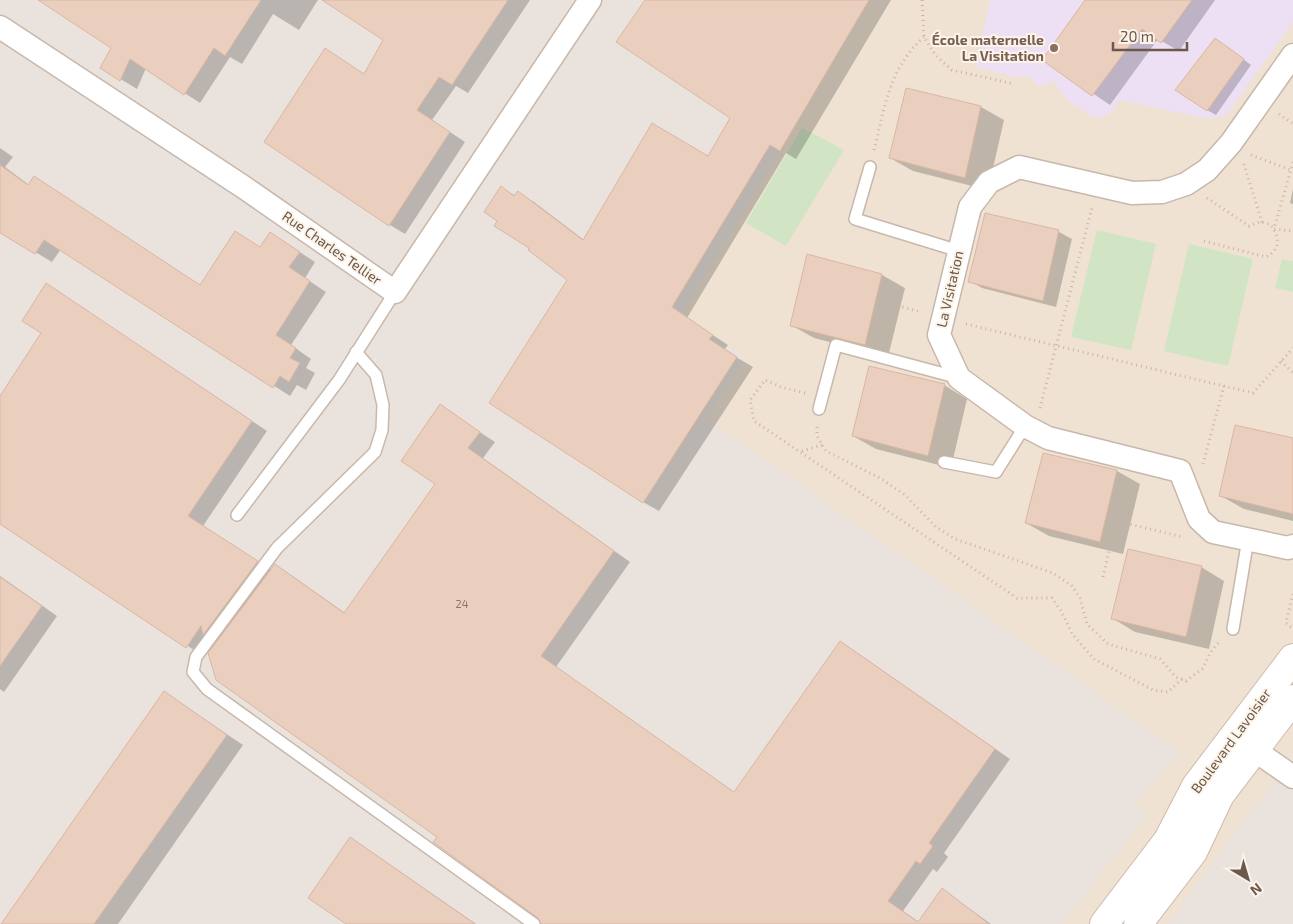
<svg xmlns="http://www.w3.org/2000/svg" width="1293" height="924" font-family="'Exo 2',sans-serif">
	<style>
		.residential { fill: #efe2d2 }
		.industrial { fill: #e9e2dd }
		.education { fill: #ede0f5 }
		.green { fill: #d1e4c4 }
		.shadow { fill: #0003 }
		.building { fill: #ebcfbe; stroke: #dbb6a0 }
		.lines { fill: none; stroke-linecap: round; stroke-linejoin: round }
		.lane-casing { stroke: #c8b8ab; stroke-width: 14 }
		.street-casing { stroke: #c8b8ab; stroke-width: 25 }
		.secondary-casing { stroke: #cdbaac; stroke-width: 30 }
		.path { stroke: #cfb3a2; stroke-width: 3; stroke-dasharray: 1 4; stroke-linecap: butt }
		.lane { stroke: #fff; stroke-width: 11 }
		.street { stroke: #fff; stroke-width: 22 }
		.secondary { stroke: #fff; stroke-width: 28 }
		.education-dot { fill: #8d6e63; stroke: #fcf4e8; stroke-width: 2 }
		.labels { text-anchor: middle; stroke-width: 4; stroke-linejoin: round; paint-order: stroke }
		.number-label { font-size: 11px; fill: #8c7668 }
		.education-label { font-size: 14px; font-weight: bold; fill: #785e54; stroke: #fcf4e8; text-anchor: end }
		.street-label { font-size: 14px; fill: #6d584c; stroke: #fcf4e8 }
	</style>
	<rect width="100%" height="100%" fill="#f9f0e3"/>
	<!-- residential -->
	<rect class="residential" x="0" y="0" width="1293" height="924"/>
	<!-- industrial -->
	<g class="industrial">
		<path d="M0,0H870L682,314L745,358L707,419L1180,752L1135,804L1148,815L1061,924H0Z"/>
		<path d="M1293,756V924H1167L1279,774Z"/>
	</g>
	<!-- education -->
	<path class="education" d="M990,0H1293V22L1226,115L1209,119L1118,100L1114,110L1105,116L1094,117L1069,102L1053,81L1040,87L1030,76L1016,77L976,67Z"/>
	<!-- green -->
	<g class="green">
		<path d="M802,128L844,150L786,246L746,223Z"/>
		<path d="M1097,230L1156,244L1131,350L1071,337Z"/>
		<path d="M1189,244L1253,259L1228,366L1164,351Z"/>
		<path d="M1282,259L1293,261V292L1275,288Z"/>
	</g>
	<!-- shadow -->
	<g class="shadow">
		<path d="M53,0H318L299,30L273,14L242,64L230,57L200,103L146,68L137,89L101,67L113,47Z"/>
		<path d="M325,0H530L468,93L456,86L432,120L465,142L405,234L390,225L365,75L385,40Z"/>
		<path d="M646,0H891L796,159L786,153L687,318L728,345L724,350L753,367L659,511L643,502L568,280L498,221L502,188L516,196L518,193L534,202L584,240L708,157L732,118Z"/>
		<path d="M1086,0H1215L1179,51L1158,39L1110,105L1044,60Z"/>
		<path d="M1223,44L1251,65L1216,115L1207,110Z"/>
		<path d="M907,90L981,107L1004,120L988,190L913,171L890,158Z"/>
		<path d="M0,148L13,157L5,167L29,185L201,286L261,248L286,243L315,262L305,278L326,292L291,345L311,359L306,368L315,373L306,390L297,385L290,396L61,249L52,262L0,231Z"/>
		<path d="M1293,189V204L1290,203Z"/>
		<path d="M986,214L1059,232L1072,239L1056,307L982,288L970,281Z"/>
		<path d="M882,275L905,288L888,357L814,338L791,325Z"/>
		<path d="M47,285L267,431L203,526L271,570L275,566L291,575L345,613L436,484L440,406L495,442L483,458L630,562L556,667L735,793L840,643L856,652L1010,759L944,853L948,857L937,872L933,869L903,911L919,922L943,890L991,924H543L539,917L439,836L218,642L214,640L203,656L0,522V398L43,332Z"/>
		<path d="M944,385L967,399L951,468L876,449L853,436Z"/>
		<path d="M1293,440V521L1244,509L1221,496Z"/>
		<path d="M1044,454L1117,471L1140,484L1123,554L1049,536L1026,523Z"/>
		<path d="M1201,567L1224,581L1209,649L1135,632L1112,618Z"/>
		<path d="M0,576L57,616L4,692L0,689Z"/>
		<path d="M165,693L243,745L118,924H3Z"/>
		<path d="M351,839L366,848L476,924H348Z"/>
	</g>
	<!-- building -->
	<g class="building">
		<path d="M38,0H261L225,56L214,48L184,95L130,59L120,81L100,68L111,48Z"/>
		<path d="M322,0H508L452,85L439,77L417,110L450,132L389,226L264,142L325,48L364,74L383,40Z"/>
		<path d="M645,0H869L780,151L770,145L672,307L713,335L709,339L737,357L643,503L489,403L567,280L528,250L529,248L494,226L497,221L484,212L501,186L514,196L518,191L583,240L652,123L708,156L730,118L616,42Z"/>
		<path d="M1085,0H1192L1161,43L1142,29L1092,96L1042,60Z"/>
		<path d="M1215,38L1244,59L1207,111L1175,90Z"/>
		<path d="M906,88L981,106L965,178L889,158Z"/>
		<path d="M0,165L28,185L34,176L200,285L235,231L260,247L270,232L300,252L289,267L310,281L276,335L296,348L290,358L300,363L289,382L280,376L273,388L44,240L35,254L0,233Z"/>
		<path d="M985,213L1059,230L1043,301L968,282Z"/>
		<path d="M807,254L882,274L865,345L790,326Z"/>
		<path d="M46,283L252,421L188,516L258,561L203,635L201,626L186,648L0,524V396L41,333L22,321Z"/>
		<path d="M869,366L945,384L928,456L852,436Z"/>
		<path d="M440,404L480,432L468,448L614,551L541,656L734,792L840,641L995,749L929,843L933,846L920,864L916,861L888,901L918,922L942,888L989,924H541L538,918L433,842L437,837L216,680L208,653L275,564L344,613L435,484L401,461Z"/>
		<path d="M1235,425L1293,438V514L1219,496Z"/>
		<path d="M1043,453L1117,470L1100,542L1025,523Z"/>
		<path d="M1128,549L1202,566L1186,637L1111,619Z"/>
		<path d="M0,577L42,606L0,666Z"/>
		<path d="M164,691L227,735L94,924H1Z"/>
		<path d="M350,837L386,862L475,924H346L308,898Z"/>
	</g>
	<g class="lines">
		<!-- lane casing -->
		<g class="lane-casing">
			<g id="lane">
				<path d="M870,167L855,219L959,251"/>
				<path d="M356,352L376,375L383,405L382,430L375,452L277,548L196,657L193,672L207,689L534,924"/>
				<path d="M819,409L836,345L959,378"/>
				<path d="M944,462L996,472L1025,426"/>
				<path d="M237,515L339,380L395,292"/>
				<path d="M1233,629L1248,539"/>
			</g>
		</g>
		<!-- street casing -->
		<g class="street-casing">
			<g id="street">
				<path d="M0,27L242,186L395,292L590,0"/>
				<path d="M1293,55L1231,143L1207,170L1186,184L1162,192L1132,193L1019,167L989,182L970,207L939,335L959,378L1025,426L1048,438L1180,471L1199,519L1213,532L1288,548L1293,546"/>
				<path d="M1240,740L1293,777"/>
			</g>
		</g>
		<!-- secondary casing -->
		<g class="secondary-casing">
			<g id="secondary">
				<path d="M1104,924L1168,840L1196,786L1293,658"/>
				<path d="M1138,924L1193,852L1220,795L1293,699"/>
			</g>
		</g>
		<!-- path -->
		<g class="path">
			<path d="M922,0L924,37L936,56L952,70L1014,84"/>
			<path d="M1279,114L1293,124"/>
			<path d="M874,150C885,107 889,68 924,37"/>
			<path d="M1251,155L1291,170"/>
			<path d="M1293,162L1274,229L1293,231"/>
			<path d="M1244,164L1262,223"/>
			<path d="M1204,241L1266,257C1281,249 1280,237 1270,224L1260,222L1249,226L1207,198"/>
			<path d="M888,303L921,312"/>
			<path d="M966,324L1253,393L1293,348"/>
			<path d="M1281,361L1293,373"/>
			<path d="M805,393L781,387L765,380L750,400L754,421L1017,598H1052L1061,611L1073,635L1094,659L1153,690L1168,692L1182,679"/>
			<path d="M1040,408L1092,208"/>
			<path d="M817,427V436L826,451L880,478L905,495L936,527L955,539L1053,573L1072,586L1080,598L1087,624L1108,644L1160,659L1176,677L1186,681L1202,669L1212,650L1220,641"/>
			<path d="M802,451L822,445"/>
			<path d="M1203,464L1224,386"/>
			<path d="M1116,521L1183,537"/>
			<path d="M1103,577L1125,481"/>
			<path d="M1293,594L1286,623L1293,629"/>
		</g>
		<!-- lane -->
		<use href="#lane" class="lane"/>
		<!-- street -->
		<use href="#street" class="street"/>
		<!-- secondary -->
		<use href="#secondary" class="secondary"/>
	</g>
	<!-- markers -->
	<circle class="education-dot" cx="1054" cy="48" r="5"/>
	<g class="labels">
		<!-- number labels -->
		<g class="number-label">
			<text x="462" y="608">24</text>
		</g>
		<!-- education labels -->
		<g class="education-label">
			<text x="1044" y="45">École maternelle<tspan x="1044" dy="16">La Visitation</tspan></text>
		</g>
		<!-- street labels -->
		<g class="street-label">
			<text transform="translate(332 248) rotate(35)" y="5">Rue Charles Tellier</text>
			<text transform="translate(950 289) rotate(-77)" y="5">La Visitation</text>
			<text transform="translate(1231 741) rotate(-54)" y="5">Boulevard Lavoisier</text>
		</g>
	</g>
	<!-- north arrow -->
	<g transform="translate(1248 879) rotate(142)" stroke="#fcf4e8" stroke-width="4" paint-order="stroke">
	<path d="M0-4L9 19L0 12L-9 19Z" fill="#6d584c"/>
	<text y="-8" font-size="14" font-weight="bold" text-anchor="middle" fill="#6d584c">N</text>
	</g>
	<!-- scale -->
	<path d="M1113 42v8h74v-8" fill="none" stroke="#6d584c" stroke-width="2.5"/>
	<text x="1120" y="42" font-size="15" fill="#6d584c" stroke="#fcf4e8" stroke-width="4" paint-order="stroke">20 m</text>
</svg>
